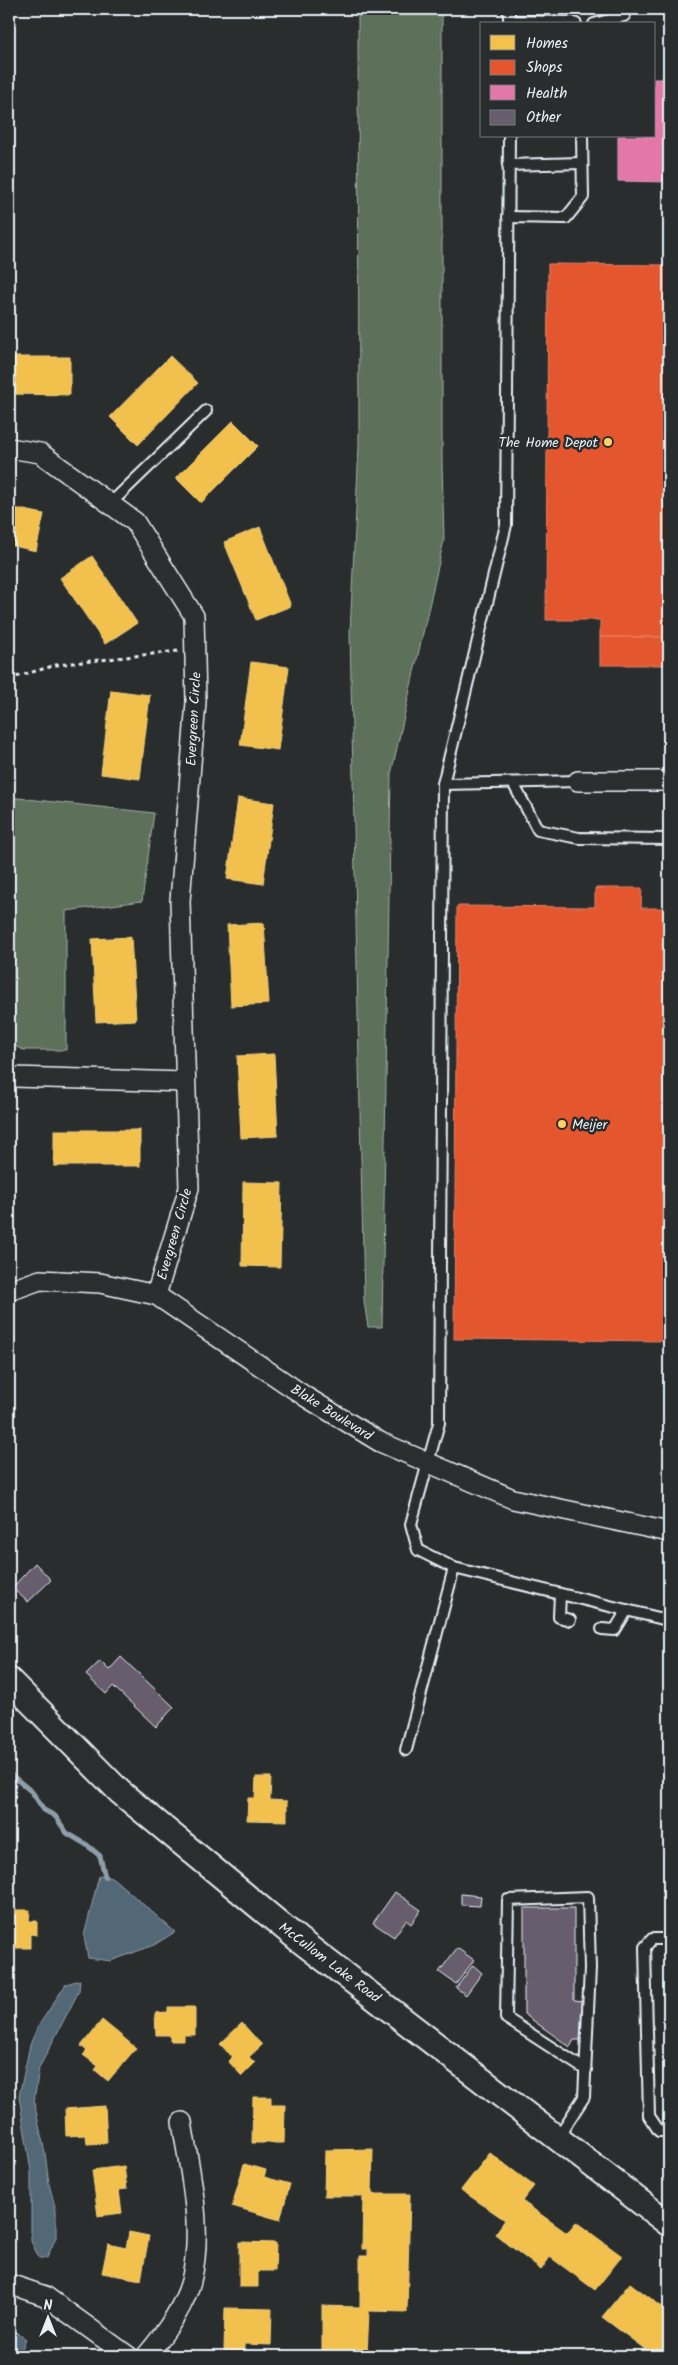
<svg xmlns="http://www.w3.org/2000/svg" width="678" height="2365" font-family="Kalam,sans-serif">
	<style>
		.green { fill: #5c6f5a; stroke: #a2b0a9 }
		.water { fill: #536776; stroke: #8f9eaa }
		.homes { fill: #f2c14e; stroke: #efcf81 }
		.shops { fill: #e4572e; stroke: #e5856b }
		.health { fill: #e377a8; stroke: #e49cc0 }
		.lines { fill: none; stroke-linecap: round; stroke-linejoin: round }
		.stream { stroke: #8f9eaa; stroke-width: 5 }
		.building { fill: #685d6c; stroke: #e8f1f8 }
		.service-casing { stroke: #e8f1f8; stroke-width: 14 }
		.minor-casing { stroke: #e8f1f8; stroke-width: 22 }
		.tertiary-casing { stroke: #e8f1f8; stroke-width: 28 }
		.path { stroke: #e8f1f8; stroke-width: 3; stroke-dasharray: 4 4; stroke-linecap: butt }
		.service { stroke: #2a2d2e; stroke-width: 10 }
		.minor { stroke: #2a2d2e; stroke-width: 19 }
		.tertiary { stroke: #2a2d2e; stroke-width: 24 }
		.poi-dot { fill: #ffd166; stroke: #2a2d2e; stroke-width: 2 }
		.labels { text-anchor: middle; stroke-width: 5; stroke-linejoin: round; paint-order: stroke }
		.poi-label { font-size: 14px; fill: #e8f1f8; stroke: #2a2d2e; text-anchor: end }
		.street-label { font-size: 14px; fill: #e8f1f8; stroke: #2a2d2e }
	</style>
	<rect width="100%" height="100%" fill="#2a2d2e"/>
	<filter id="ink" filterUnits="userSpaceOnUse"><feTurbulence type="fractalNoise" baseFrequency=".02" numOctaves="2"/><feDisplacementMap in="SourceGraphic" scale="10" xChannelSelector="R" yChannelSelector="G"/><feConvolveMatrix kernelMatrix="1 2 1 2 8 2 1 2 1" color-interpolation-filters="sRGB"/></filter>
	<g filter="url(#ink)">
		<!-- green -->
		<g class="green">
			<path d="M358,9H442V462L444,540L391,774L382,1327H368L364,1301L350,633L359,446Z"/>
			<path d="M665,9H669V79H664Z"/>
			<path d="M9,797L154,813L142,901L66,911V1050H24L9,1044Z"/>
		</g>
		<!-- water -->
		<g class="water">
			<path d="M99,1876L113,1878L175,1932L154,1945L111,1961L88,1958L84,1936Z"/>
			<path d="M80,1980L79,1991L39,2068L34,2102L45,2153L49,2184L56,2210V2237L47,2258H39L31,2241V2171L19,2096L30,2045L37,2028L66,1984Z"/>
			<path d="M9,2328L26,2339L19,2356H9Z"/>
		</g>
		<!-- homes -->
		<g class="homes">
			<path d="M170,356L198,383L138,445L110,417Z"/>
			<path d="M9,357H70V395L9,394Z"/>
			<path d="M233,421L258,446L201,503L176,478Z"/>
			<path d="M9,507L44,514L36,551L9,545Z"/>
			<path d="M260,527L291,606L256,620L224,542Z"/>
			<path d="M92,556L137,623L105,644L60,578Z"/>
			<path d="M251,662L289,667L278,750L240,745Z"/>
			<path d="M111,690L150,695L140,779L101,774Z"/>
			<path d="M238,798L274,803L263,884L227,879Z"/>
			<path d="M264,923L269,1004L231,1006L227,925Z"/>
			<path d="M131,937L136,1020L96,1022L92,939Z"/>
			<path d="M274,1054L278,1136L241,1138L237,1056Z"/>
			<rect x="54" y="1130" width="86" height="36"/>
			<path d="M243,1182L282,1183L280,1267L242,1266Z"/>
			<path d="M256,1777H271L270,1800L287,1801V1821L247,1820L248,1798H255Z"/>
			<path d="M9,1910H30L29,1921H37V1935L30,1934V1948H9Z"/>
			<path d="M168,2007H195V2035H184V2041H170V2035H156L155,2013L168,2012Z"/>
			<path d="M102,2020L136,2048L108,2081L95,2070L98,2066L83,2055L87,2051L81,2046Z"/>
			<path d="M242,2023L262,2045L249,2057L255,2063L242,2076L228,2061L232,2057L220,2044Z"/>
			<path d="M253,2097H271V2105H285L284,2143H252Z"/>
			<path d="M105,2106L107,2143L87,2144L86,2135L66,2136L65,2109Z"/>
			<path d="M373,2149L372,2194H410L407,2312L369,2311L367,2355H322V2306L360,2307V2256H368V2249H362L363,2196H324L325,2150Z"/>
			<path d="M490,2153L534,2186L522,2201L567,2233L576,2222L622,2256L595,2290L550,2257L541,2270L495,2234L505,2220L461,2190Z"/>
			<path d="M244,2164L266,2170L264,2177L290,2184L280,2220L232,2206Z"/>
			<path d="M124,2166L127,2189L119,2190L122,2213L98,2216L92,2170Z"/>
			<path d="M129,2232L149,2236L141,2280L102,2273L108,2244L126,2248Z"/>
			<path d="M239,2242L276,2243L275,2271H258V2287H239Z"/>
			<path d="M630,2283L669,2312V2356H654L602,2317Z"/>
			<path d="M225,2308L272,2309L271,2345L244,2344V2352L224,2351Z"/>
			<path d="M509,2351L516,2356H504Z"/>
		</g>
		<!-- shops -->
		<g class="shops">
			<path d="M548,264L669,265V637H600V620H546Z"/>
			<rect x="600" y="637" width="69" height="28"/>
			<path d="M595,888H642L641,908H669V1341L454,1339L457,906L595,907Z"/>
		</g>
		<!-- health -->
		<path class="health" d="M654,79H669V182L618,181V136H654Z"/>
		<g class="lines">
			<!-- stream -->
			<path class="stream" d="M9,1773L32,1792L44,1810L55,1816L67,1833L87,1845L100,1856L105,1877"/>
		</g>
		<!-- building -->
		<g class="building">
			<path d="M35,1563L51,1580L28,1602L12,1588Z"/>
			<path d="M121,1657L174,1707L156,1727L113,1686L106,1694L86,1675L100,1661L109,1670Z"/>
			<path d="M395,1892L421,1910L411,1924L406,1920L394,1937L373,1923Z"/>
			<path d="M461,1894L481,1896L480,1906L461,1905Z"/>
			<path d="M524,1908H574V2000L583,2001L582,2040H574L570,2047L524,2014Z"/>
			<path d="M457,1948L474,1960L456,1984L439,1972Z"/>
			<path d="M473,1965L482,1973L466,1995L456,1988Z"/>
		</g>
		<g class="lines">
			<!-- service casing -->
			<g class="service-casing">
				<g id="service">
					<path d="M509,21L572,22L576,24"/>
					<path d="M509,24V9"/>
					<path d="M594,24L624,16L623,9"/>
					<path d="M509,136L506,525L443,784L439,1423L411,1524L418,1550L454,1568L663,1619L669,1617"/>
					<path d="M508,165L582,163"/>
					<path d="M508,217L566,218L583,197L582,136"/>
					<path d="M110,504L206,411"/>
					<path d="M513,783L538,830L579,838L669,839"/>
					<path d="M443,784L578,781"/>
					<path d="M560,1594L559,1617L570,1620"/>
					<path d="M602,1629L615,1630L627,1610"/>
					<path d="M406,1750L454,1568"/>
					<path d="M669,1939H652L645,1947L649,2116L659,2131H669"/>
					<path d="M558,2137L584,2097L590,1968L588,1897L508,1900L506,2018L586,2070"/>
				</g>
			</g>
			<!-- minor casing -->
			<g class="minor-casing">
				<g id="minor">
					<path d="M9,448L40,453L135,522L194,616L196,702L180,901L189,1188L156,1295"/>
					<path d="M578,781H669"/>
					<path d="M9,1075L14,1077L185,1082"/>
					<path d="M9,1291L40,1280L100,1283L156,1295L306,1397L380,1442L513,1499L669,1532"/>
					<path d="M9,2284L45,2296L128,2356"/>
					<path d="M146,2356C163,2336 184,2307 191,2281C204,2229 190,2174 182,2122"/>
				</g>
			</g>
			<!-- tertiary casing -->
			<g class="tertiary-casing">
				<path id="tertiary" d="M9,1680L120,1792L298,1939L669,2224"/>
			</g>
			<!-- path -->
			<path class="path" d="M9,679L56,665L178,651"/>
			<!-- service -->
			<use href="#service" class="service"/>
			<!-- minor -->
			<use href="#minor" class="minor"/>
			<!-- tertiary -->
			<use href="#tertiary" class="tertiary"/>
		</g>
	</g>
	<!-- markers -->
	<g class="poi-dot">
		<circle cx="608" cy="442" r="5"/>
		<circle cx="562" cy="1124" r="5"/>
	</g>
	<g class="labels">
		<!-- poi labels -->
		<g class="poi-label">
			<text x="598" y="447">The Home Depot</text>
			<text x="572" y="1129" text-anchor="start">Meijer</text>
		</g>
		<!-- street labels -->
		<g class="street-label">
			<text transform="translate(193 719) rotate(-87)" y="5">Evergreen Circle</text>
			<text transform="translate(174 1234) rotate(-74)" y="5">Evergreen Circle</text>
			<text transform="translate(332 1412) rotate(32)" y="5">Blake Boulevard</text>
			<text transform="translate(330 1962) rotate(37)" y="5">McCullom Lake Road</text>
		</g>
	</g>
	<!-- margin -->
	<rect width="678" height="2365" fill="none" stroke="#2a2d2e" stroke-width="30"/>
	<rect x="15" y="15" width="648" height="2335" fill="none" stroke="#e8f1f8" stroke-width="2" filter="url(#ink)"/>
	<!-- legend -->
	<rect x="480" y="22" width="175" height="115" fill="#2a2d2e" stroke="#767b7f"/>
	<rect x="490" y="35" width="25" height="15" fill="#f2c14e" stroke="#767b7f"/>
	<text x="526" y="48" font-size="15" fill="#e8f1f8">Homes</text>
	<rect x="490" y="60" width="25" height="15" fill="#e4572e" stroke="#767b7f"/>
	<text x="526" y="72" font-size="15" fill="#e8f1f8">Shops</text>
	<rect x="490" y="85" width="25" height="15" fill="#e377a8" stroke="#767b7f"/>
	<text x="526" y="98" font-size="15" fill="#e8f1f8">Health</text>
	<rect x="490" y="110" width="25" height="15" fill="#685d6c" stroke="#767b7f"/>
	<text x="526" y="122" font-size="15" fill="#e8f1f8">Other</text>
	<!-- north arrow -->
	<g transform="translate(48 2318)" stroke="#2a2d2e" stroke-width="4" paint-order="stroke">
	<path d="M0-4L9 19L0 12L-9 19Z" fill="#e8f1f8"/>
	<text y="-8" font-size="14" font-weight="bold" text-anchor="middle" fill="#e8f1f8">N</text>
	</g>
</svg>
